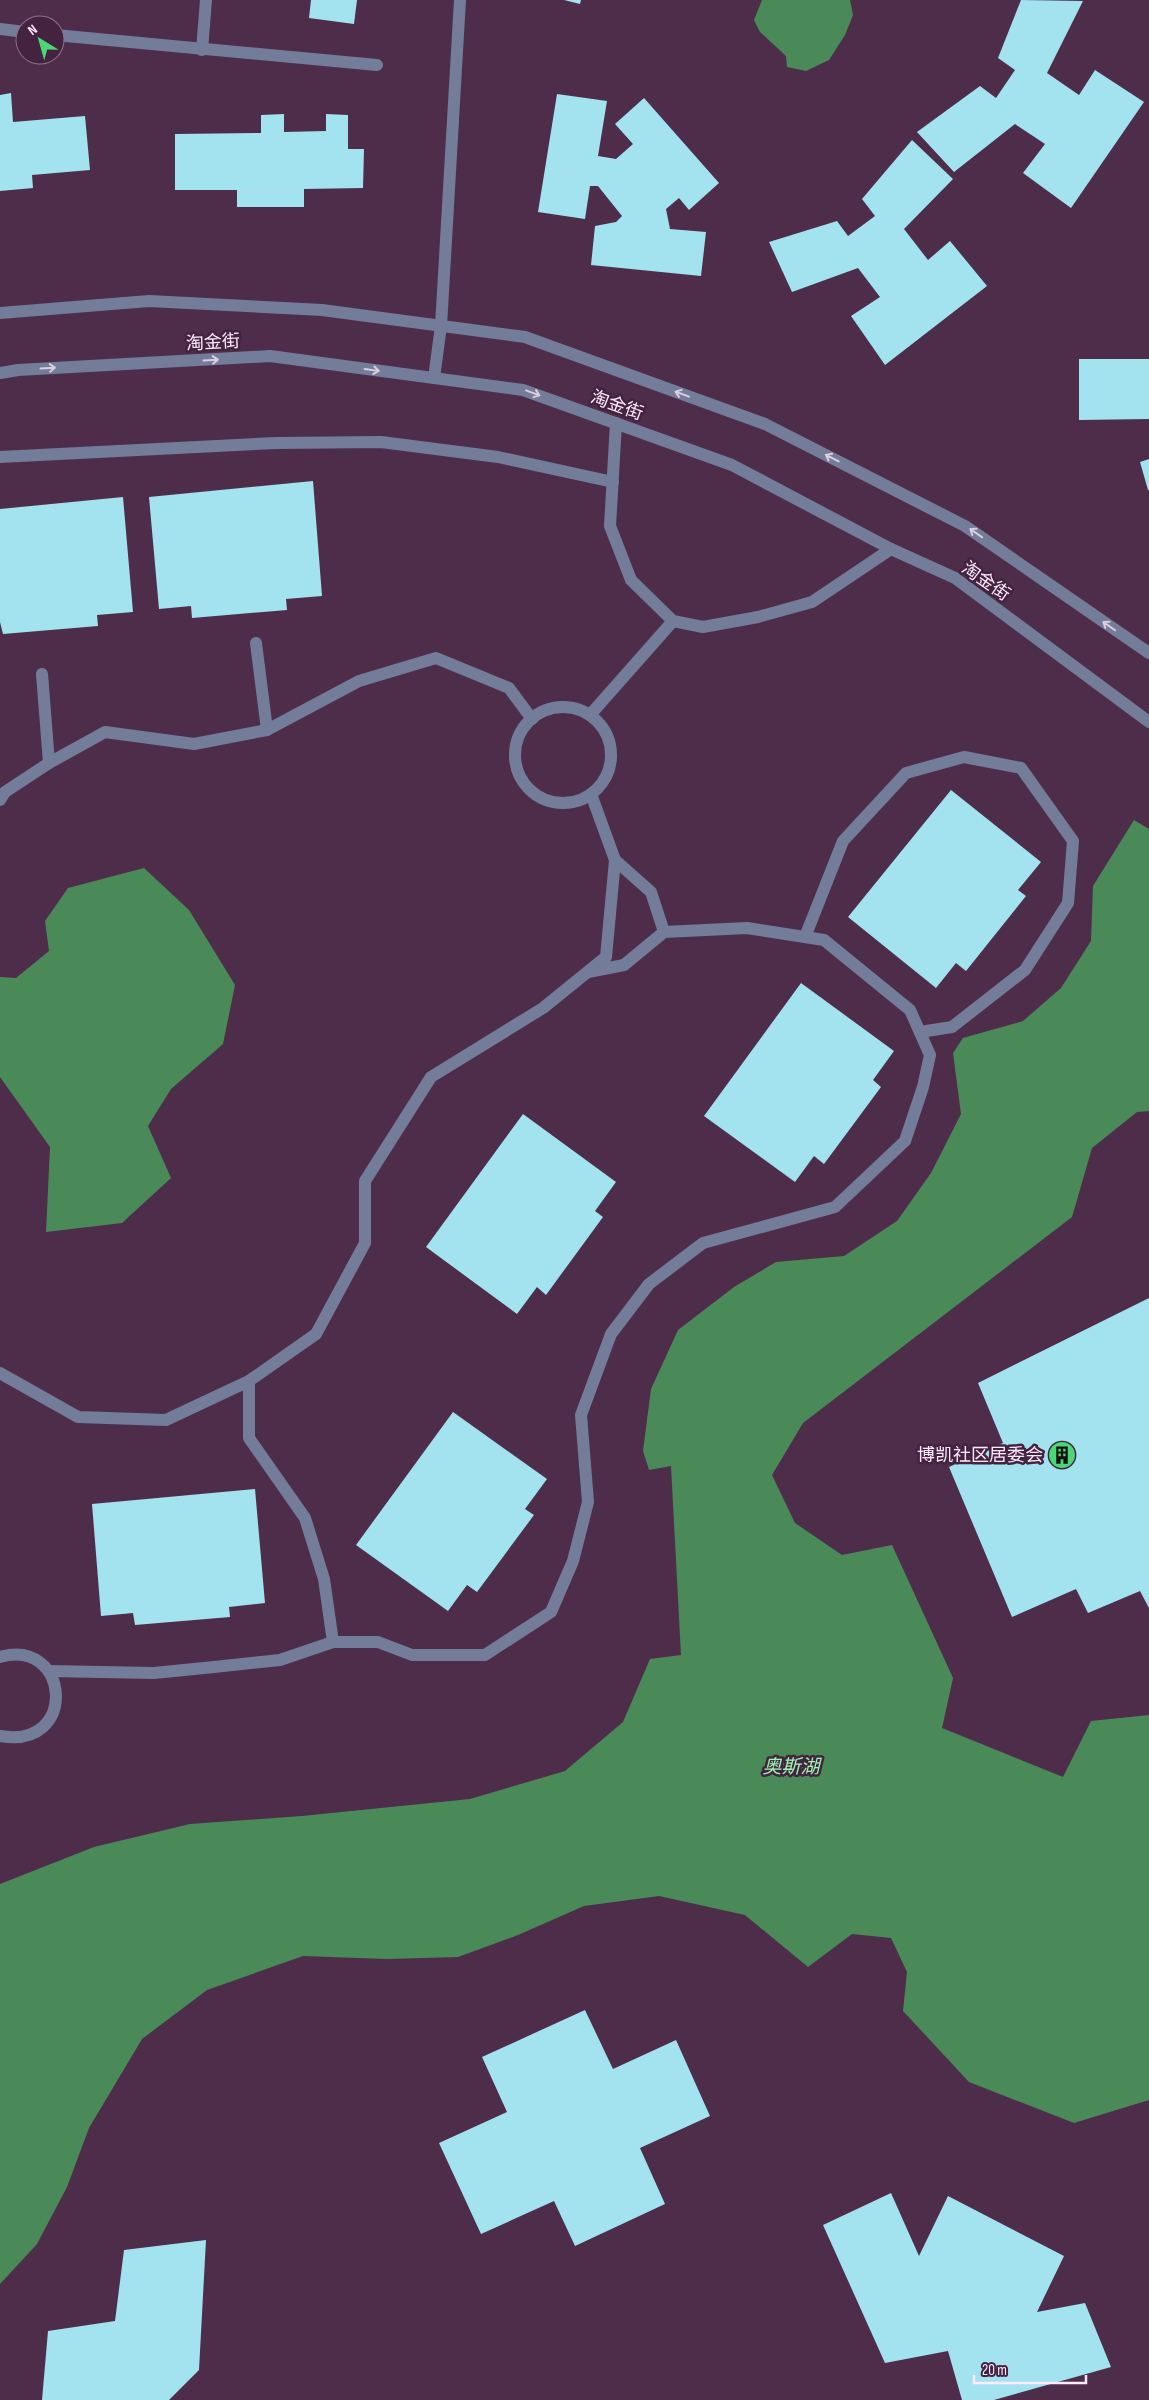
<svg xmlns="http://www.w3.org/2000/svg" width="1149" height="2400" font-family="'Sofia Sans Condensed','Noto Sans SC',sans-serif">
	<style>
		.water { fill: #4a8a59 }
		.building { fill: #a2e3ef }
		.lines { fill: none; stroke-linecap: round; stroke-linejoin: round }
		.minor { stroke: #737d99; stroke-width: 12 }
		.oneway { stroke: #dbcee3 }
		.labels { text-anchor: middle; stroke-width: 5; stroke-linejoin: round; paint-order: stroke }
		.street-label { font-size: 18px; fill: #fee9fc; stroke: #432340 }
		.poi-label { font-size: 18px; fill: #fee9fc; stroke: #432340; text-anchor: end }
		.water-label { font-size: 19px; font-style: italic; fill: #9df7b0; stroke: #432340 }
	</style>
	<rect width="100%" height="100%" fill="#4e2d4b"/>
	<!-- water -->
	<g class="water">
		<path d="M762,0H850L853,15L845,35L829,60L806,71L787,67L786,56L760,32L754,20Z"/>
		<path d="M1134,820L1149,829V1111L1137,1112L1092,1148L1072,1217L803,1423L772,1475L795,1523L842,1555L892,1545L953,1678L942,1728L1063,1777L1091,1721L1149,1715V2100L1074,2123L969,2082L903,2011L907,1972L891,1938L852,1934L808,1967L745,1915L659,1896L584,1906L518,1935L458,1957L387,1959L303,1956L207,1990L142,2039L89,2128L67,2187L37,2244L0,2284V1884L94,1847L190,1824L302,1816L470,1799L565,1771L623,1722L650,1659L681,1655L671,1466L649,1470L643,1451L651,1389L678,1330L734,1287L776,1262L844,1256L897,1221L931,1173L961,1114L953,1053L963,1038L1023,1021L1061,988L1091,941L1093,886Z"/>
		<path d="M144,868L189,910L235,985L223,1044L171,1089L148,1126L171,1178L122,1223L46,1232L50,1147L0,1077V977L16,978L49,951L45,921L68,888Z"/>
	</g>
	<!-- building -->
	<g class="building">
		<path d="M311,0H357L354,24L309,18Z"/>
		<path d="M564,0H581L580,4Z"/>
		<path d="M1021,0L1083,1L1047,73L1079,95L1095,70L1144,102L1071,208L1023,173L1045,144L1015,124L954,172L917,132L980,86L996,98L1015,70L998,58Z"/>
		<path d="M11,93L13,122L85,116L90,170L32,175L33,188L0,191V95Z"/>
		<path d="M557,94L607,101L598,156L616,159L633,144L615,124L644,98L719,183L689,210L679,198L666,209L670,229L706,232L701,276L591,265L595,226L616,222L622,216L598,186H590L585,219L538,212Z"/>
		<path d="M284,114V132L326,131V114L348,115V149H364L363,188L304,189V207H237V190H175V134L261,133V115Z"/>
		<path d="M912,140L953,179L904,229L928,260L950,241L987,286L885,365L851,316L880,297L858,268L792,292L769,242L837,221L848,236L875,216L862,199Z"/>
		<path d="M1079,359H1149V419L1079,420Z"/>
		<path d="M1149,459V490H1148L1140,462Z"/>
		<path d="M313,481L322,596L286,599L287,610L192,618L191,606L159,609L149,497Z"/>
		<path d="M123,497L133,612L97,615L98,626L3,634L0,622V509Z"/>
		<path d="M951,790L1041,862L1018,890L1026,896L966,971L956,963L936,988L848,917Z"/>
		<path d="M801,983L894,1051L873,1080L881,1087L824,1164L814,1156L795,1182L704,1116Z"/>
		<path d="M523,1114L616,1182L595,1211L603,1217L546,1295L537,1287L517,1314L426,1247Z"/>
		<path d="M1149,1298V1608L1140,1591L1088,1613L1076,1589L1012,1617L949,1467L1003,1443L978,1383Z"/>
		<path d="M453,1412L547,1479L525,1509L534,1515L477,1592L467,1585L448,1611L356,1545Z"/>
		<path d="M255,1489L265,1603L229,1607L230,1617L135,1625L133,1613L101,1616L92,1504Z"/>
		<path d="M585,2010L613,2069L676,2040L710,2116L640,2148L665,2204L575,2246L554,2201L481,2234L439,2143L507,2112L482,2057Z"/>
		<path d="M891,2193L919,2256L948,2196L1064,2256L1037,2312L1085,2303L1111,2367L994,2400H962L948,2351L885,2363L823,2225Z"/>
		<path d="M206,2240L199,2370L169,2400H42L48,2331L115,2321L124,2250Z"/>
	</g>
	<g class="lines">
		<!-- minor -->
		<g class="minor">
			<path d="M0,29L25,32"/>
			<path d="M55,35L377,65"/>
			<path d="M202,50L206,0"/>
			<path d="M0,313L149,301L322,310L525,337L765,424L965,526L1149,653"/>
			<path d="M0,373L18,370L270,356L523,390L732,465L891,549L955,578L1149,722"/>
			<path d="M434,378L441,326L460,0"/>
			<path d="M616,423L610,526L631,580L673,621L703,627L758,617L812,602L891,549"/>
			<path d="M0,457L276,443L381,442L498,457L613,482"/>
			<path d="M256,643L267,730"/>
			<path d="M42,674L49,763"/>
			<circle cx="563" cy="755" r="48"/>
			<path d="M590,715L673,621"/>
			<path d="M0,800L5,792L49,763L105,732L194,744L267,730L359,681L436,658L509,688L532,719"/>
			<path d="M615,860L651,892L664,932"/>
			<path d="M805,937L843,841L906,773L964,757L1021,768L1073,841L1068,903L1025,970L952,1027L920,1032"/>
			<path d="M0,1373L78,1417L166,1420L249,1381L316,1334L365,1243V1181L431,1077L543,1008L606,957L615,860L591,794"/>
			<path d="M249,1381V1438L305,1518L324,1579L333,1642"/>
			<path d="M0,1657C70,1637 79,1750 0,1736"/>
			<path d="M49,1671L154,1673L214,1667L280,1660L333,1642H378L412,1655H485L551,1612L573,1561L588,1502L581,1415L611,1334L649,1284L703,1243L835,1207L905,1141L923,1087L930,1055L910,1010L824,940L747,928L664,932L624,965L588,972"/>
		</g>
	</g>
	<!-- one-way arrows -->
	<defs><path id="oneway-shaft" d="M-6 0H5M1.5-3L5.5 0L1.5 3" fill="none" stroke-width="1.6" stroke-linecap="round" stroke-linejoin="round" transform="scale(1.25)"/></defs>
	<g class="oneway">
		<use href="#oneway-shaft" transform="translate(211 360) rotate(-3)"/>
		<use href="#oneway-shaft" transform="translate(48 368) rotate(-3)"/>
		<use href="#oneway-shaft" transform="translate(372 370) rotate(8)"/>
		<use href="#oneway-shaft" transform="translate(533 393) rotate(20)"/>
		<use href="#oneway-shaft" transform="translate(682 394) rotate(-160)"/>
		<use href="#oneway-shaft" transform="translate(832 458) rotate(-153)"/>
		<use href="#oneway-shaft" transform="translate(976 533) rotate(-145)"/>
		<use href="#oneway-shaft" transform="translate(1109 626) rotate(-145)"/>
	</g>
	<!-- icons -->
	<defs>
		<g id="building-disc" transform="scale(1.4375)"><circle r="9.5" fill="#4cd676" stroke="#432340"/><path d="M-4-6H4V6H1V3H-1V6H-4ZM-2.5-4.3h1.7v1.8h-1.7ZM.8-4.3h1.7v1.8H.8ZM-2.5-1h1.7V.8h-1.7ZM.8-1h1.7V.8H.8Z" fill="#111"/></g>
	</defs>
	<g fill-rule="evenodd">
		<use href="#building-disc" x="1062" y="1455"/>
	</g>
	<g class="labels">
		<!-- street labels -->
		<g class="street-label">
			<text transform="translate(213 342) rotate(-3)" y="6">淘金街</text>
			<text transform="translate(617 405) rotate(20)" y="6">淘金街</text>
			<text transform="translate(986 581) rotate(35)" y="6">淘金街</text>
		</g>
		<!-- poi labels -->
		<g class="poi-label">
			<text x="1043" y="1461">博凯社区居委会</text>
		</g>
		<!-- water labels -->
		<g class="water-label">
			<text x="791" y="1773">奥斯湖</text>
		</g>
	</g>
	<!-- north arrow -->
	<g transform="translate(40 40) rotate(323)"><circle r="24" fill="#432340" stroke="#8e728b"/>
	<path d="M0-4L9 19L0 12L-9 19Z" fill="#4cd676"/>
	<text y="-8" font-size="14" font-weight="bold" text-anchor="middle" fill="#fee9fc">N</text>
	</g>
	<!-- scale -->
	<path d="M974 2375v8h112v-8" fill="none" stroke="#fee9fc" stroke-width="2.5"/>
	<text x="982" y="2375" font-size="15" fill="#fee9fc" stroke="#432340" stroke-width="4" paint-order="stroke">20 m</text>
</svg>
